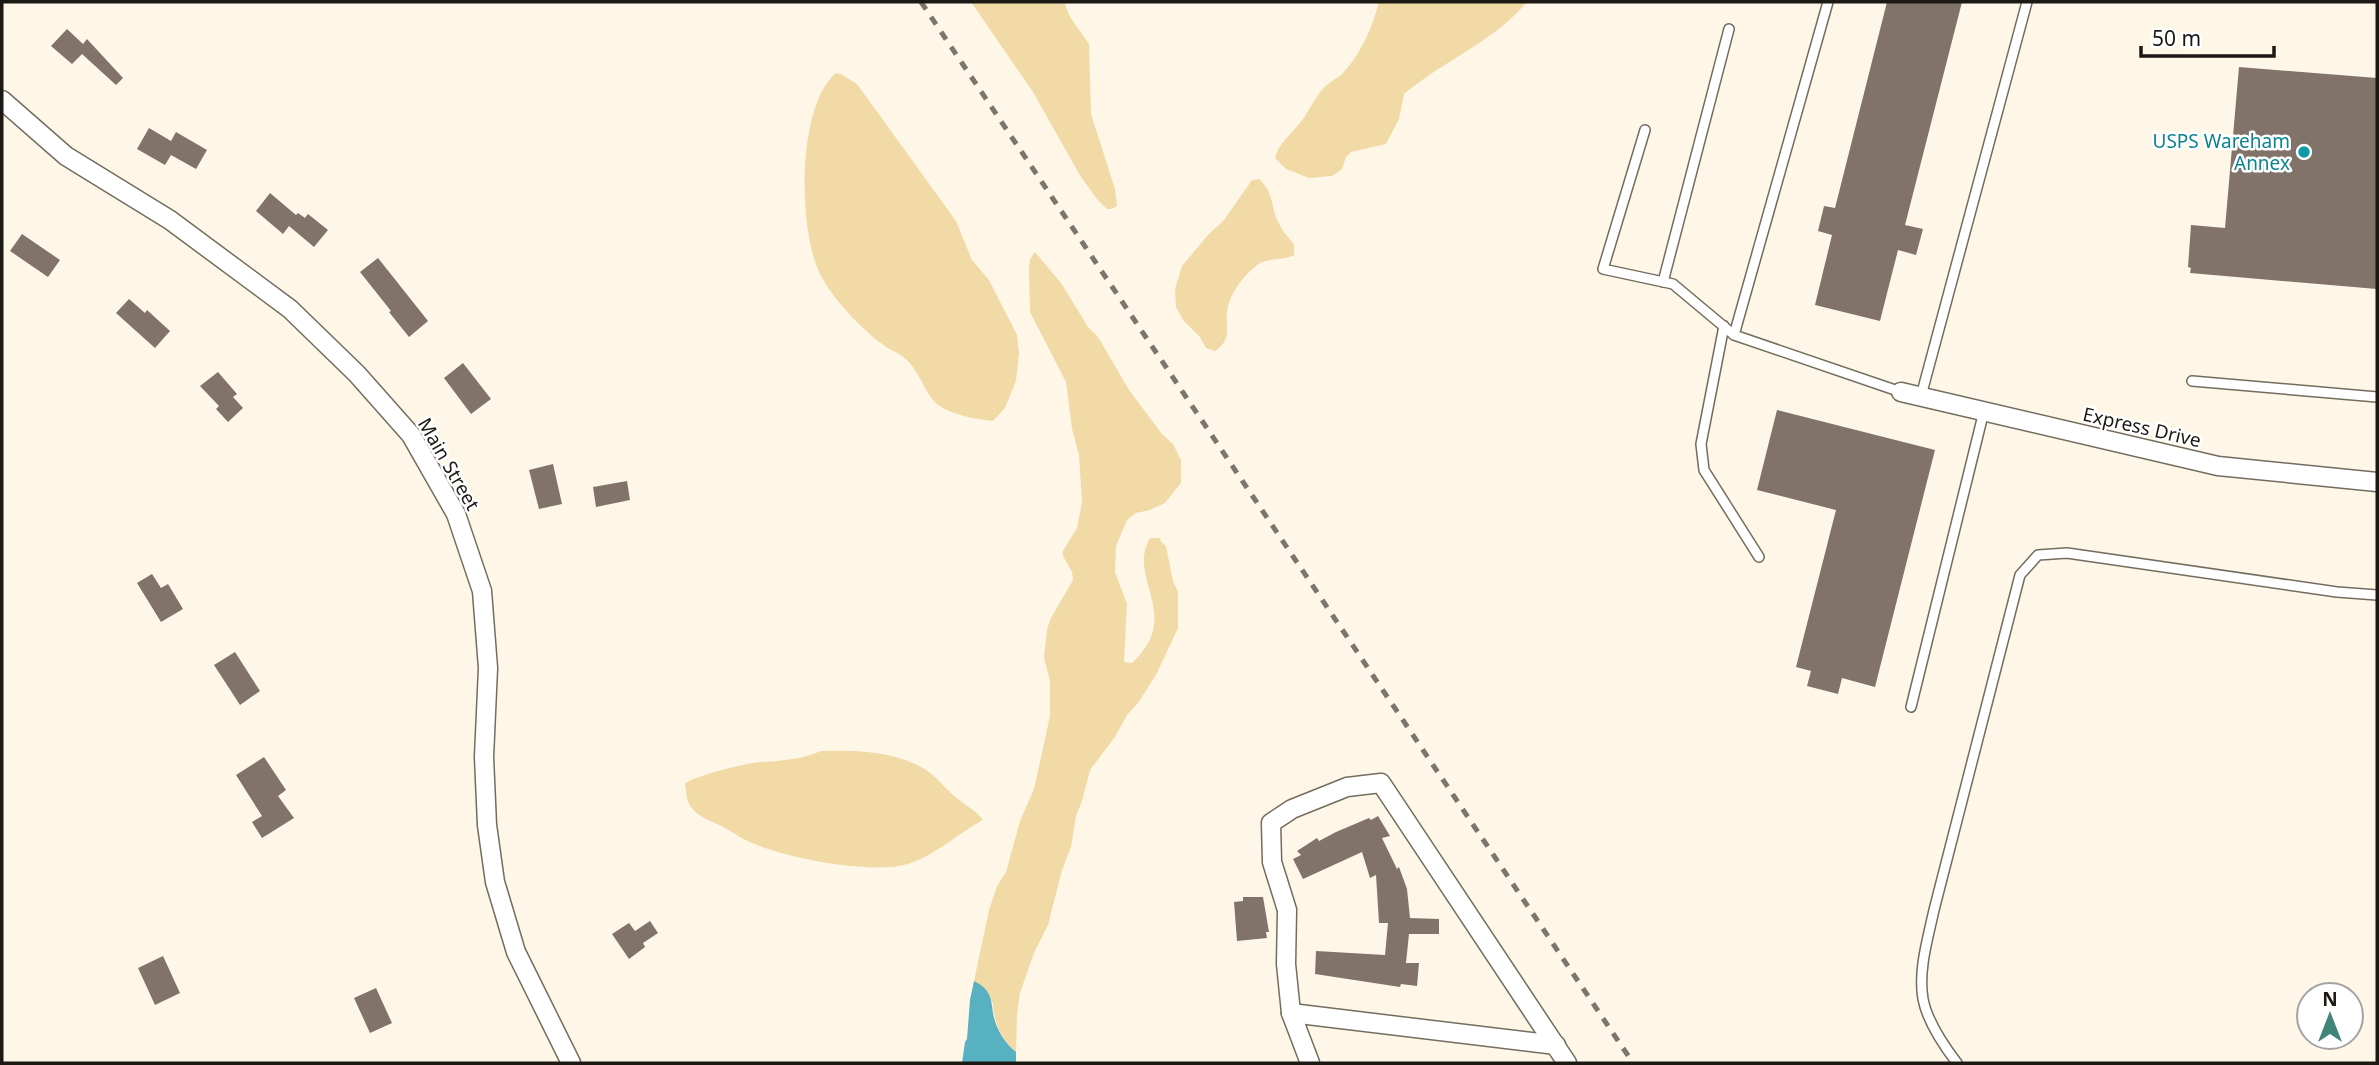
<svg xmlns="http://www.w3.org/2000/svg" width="2379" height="1065" font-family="'Noto Sans',sans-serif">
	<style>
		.green { fill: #f2daa7 }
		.water { fill: #57b1c1 }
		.building { fill: #81726a }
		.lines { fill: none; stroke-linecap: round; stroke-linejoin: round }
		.service-casing { stroke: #736c5f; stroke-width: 12 }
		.minor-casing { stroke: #736c5f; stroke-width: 21 }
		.service { stroke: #fff; stroke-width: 9 }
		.minor { stroke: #fff; stroke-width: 18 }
		.rail { stroke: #7b766d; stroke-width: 5; stroke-dasharray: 9 9; stroke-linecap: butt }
		.culture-dot { fill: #0f9aa8; stroke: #fff; stroke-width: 2.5 }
		.labels { text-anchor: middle; stroke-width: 5; stroke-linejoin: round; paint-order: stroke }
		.culture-label { font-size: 19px; fill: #0d838f; stroke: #fff; text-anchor: end }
		.street-label { font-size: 19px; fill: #1c1914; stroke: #fff }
	</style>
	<rect width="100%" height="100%" fill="#fef7e7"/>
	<!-- green -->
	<g class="green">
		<path d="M971,2H1064L1070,17L1089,44L1091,114L1115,189L1117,206L1112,209H1107L1097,199L1081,177L1033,92Z"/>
		<path d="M1379,2H1527C1493,42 1443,61 1404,94L1399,119L1386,144L1351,152L1346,157L1342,169L1332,176L1309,178L1286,169L1275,158C1278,144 1291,134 1300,123C1308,113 1313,101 1321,91C1327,83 1335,80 1342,74C1361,54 1372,28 1379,2Z"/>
		<path d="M836,73L841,74L857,84L956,221L972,260L989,280L1017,335L1019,353L1016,381L1005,408L993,421C976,419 951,415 937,404C924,393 919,368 903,357C898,352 890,350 885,346C863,331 833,299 821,276C798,232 796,107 836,73Z"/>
		<path d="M1259,179C1274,193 1270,202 1277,220C1281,229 1287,236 1294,244V255C1283,261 1268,257 1257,265C1243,276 1230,293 1227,311C1225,330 1233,338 1215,351L1206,348L1200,337L1183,320L1176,307L1175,289L1182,266L1208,235L1224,220L1252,180Z"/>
		<path d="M1035,252L1061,283L1088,327L1098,337L1129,390L1162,434L1173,444L1181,460V483L1165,503L1150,510L1136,513L1127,520L1116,546L1115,572L1127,604L1124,662L1132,663C1184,615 1126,579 1150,538H1160L1161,542L1166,546L1173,581L1178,592V628L1156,675L1138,703L1127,715L1115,737L1090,770L1082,801L1076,816L1071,847L1062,870L1048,925L1034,953L1020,993L1017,1014L1016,1052C1002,1041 993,1021 993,1003L974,981L989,910L997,886L1006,872L1020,821L1034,789L1050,716V681L1044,658L1047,629L1051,618L1073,580L1072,572L1063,556V551L1077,528L1082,502L1079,455L1072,429L1066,382L1030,312L1029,269L1030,259Z"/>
		<path d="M821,751C856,750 896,751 926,770C936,776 942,785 950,792C960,803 974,808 983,820C957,834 929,861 899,866C862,872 787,858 752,843C740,838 730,830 719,825C707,819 696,816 689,804C686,798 686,789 685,783C699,775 745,763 761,762C782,761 802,759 821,751Z"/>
	</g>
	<!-- water -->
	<path class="water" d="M974,981C990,989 991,997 993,1013C995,1027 1005,1044 1016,1052V1063H962L965,1042L967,1039L970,1000Z"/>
	<!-- building -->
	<g class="building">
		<path d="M1887,2H1962L1905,225L1923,229L1916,255L1898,250L1880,321L1815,305L1832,235L1818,231L1824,206L1835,208Z"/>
		<path d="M67,29L83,44L87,39L123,78L116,85L82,54L72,64L51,46Z"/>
		<path d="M2239,67L2377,78V289L2190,273L2191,268L2188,267L2191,225L2225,228Z"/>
		<path d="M149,128L171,141L176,132L207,150L196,169L171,155L165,165L137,149Z"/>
		<path d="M270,193L296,215L298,213L305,218L308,214L328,230L314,247L289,226L283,234L256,211Z"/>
		<path d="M22,234L60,260L48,277L10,251Z"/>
		<path d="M378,258L428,321L409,337L389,312L391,311L360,272Z"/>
		<path d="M129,299L145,313L147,310L170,331L155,348L116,313Z"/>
		<path d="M463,363L491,399L471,414L444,378Z"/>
		<path d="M218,372L237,394L233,397L243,408L228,422L216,409L219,406L200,386Z"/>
		<path d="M1777,410L1935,450L1875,687L1842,678L1838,694L1807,686L1811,671L1796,667L1836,510L1757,490Z"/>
		<path d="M553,464L562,504L539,509L529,470Z"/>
		<path d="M627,481L630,500L596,507L593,487Z"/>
		<path d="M152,574L161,588L168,584L183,609L161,622L137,583Z"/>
		<path d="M235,652L260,691L240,705L214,665Z"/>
		<path d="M264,757L286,790L278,796L294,818L262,838L252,822L262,816L236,775Z"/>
		<path d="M1378,816L1390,836L1382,838L1397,869L1399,867L1407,889L1410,918L1439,919V934H1409L1406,963H1419L1417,986L1401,984L1400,987L1315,974L1316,951L1385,955L1388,923H1379L1376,875L1370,878L1362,852L1303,879L1293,859L1301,855L1297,851L1317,838L1319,841L1336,832L1369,818L1371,820Z"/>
		<path d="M1243,897H1263L1269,932H1266L1267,938L1237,941L1234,902L1243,901Z"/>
		<path d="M650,921L658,933L643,943L645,947L629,959L612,934L629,923L635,931Z"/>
		<path d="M163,956L180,993L155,1005L138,968Z"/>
		<path d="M376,988L392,1023L370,1033L354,998Z"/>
	</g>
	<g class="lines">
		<!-- service casing -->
		<g class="service-casing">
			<g id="service">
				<path d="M1828,2L1734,335L1901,392"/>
				<path d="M1645,130L1603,269L1673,284L1734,335"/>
				<path d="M1663,282L1729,29"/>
				<path d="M1724,326L1701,444L1704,470L1759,557"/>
				<path d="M2192,381L2377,397"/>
				<path d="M1921,396L2027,2"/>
				<path d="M1911,707L1984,411"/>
				<path d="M1957,1063C1944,1046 1927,1020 1923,999C1918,970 1928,938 1934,910L2020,575L2038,555L2067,553L2337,592L2377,595"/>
			</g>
		</g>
		<!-- minor casing -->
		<g class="minor-casing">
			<g id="minor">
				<path d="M2,100L66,156L170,220L290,309L357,374L411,435L456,514L482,591L488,668L484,757L487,825L495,882L516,952L571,1063"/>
				<path d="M1901,392L2218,466L2377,482"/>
				<path d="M1291,1013L1556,1045"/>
				<path d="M1310,1063L1291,1013L1286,964L1287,910L1272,862L1271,823L1292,809L1347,787L1381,783L1567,1063"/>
			</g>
		</g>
		<!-- service -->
		<use href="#service" class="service"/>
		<!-- minor -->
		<use href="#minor" class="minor"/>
		<!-- rail -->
		<path class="rail" d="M921,2L1633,1063"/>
	</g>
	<!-- markers -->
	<circle class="culture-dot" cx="2304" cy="152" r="7"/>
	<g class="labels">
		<!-- culture labels -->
		<g class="culture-label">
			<text x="2290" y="148">USPS Wareham<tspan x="2290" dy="22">Annex</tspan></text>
		</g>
		<!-- street labels -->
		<g class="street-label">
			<text transform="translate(2142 427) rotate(13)" y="7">Express Drive</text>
			<text transform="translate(449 464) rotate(60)" y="7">Main Street</text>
		</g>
	</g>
	<!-- border -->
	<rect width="2379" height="1065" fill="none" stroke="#1c1914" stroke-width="7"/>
	<!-- north arrow -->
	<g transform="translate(2330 1016)"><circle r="33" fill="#ffffff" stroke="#a4a3a1" stroke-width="2"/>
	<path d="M0-5L12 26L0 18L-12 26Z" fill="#41857a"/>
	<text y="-10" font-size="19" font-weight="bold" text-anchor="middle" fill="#1c1914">N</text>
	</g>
	<!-- scale -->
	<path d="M2141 46v10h133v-10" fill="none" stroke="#1c1914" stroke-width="3.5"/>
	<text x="2152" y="46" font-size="21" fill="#1c1914" stroke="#ffffff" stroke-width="5" paint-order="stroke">50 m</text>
</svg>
